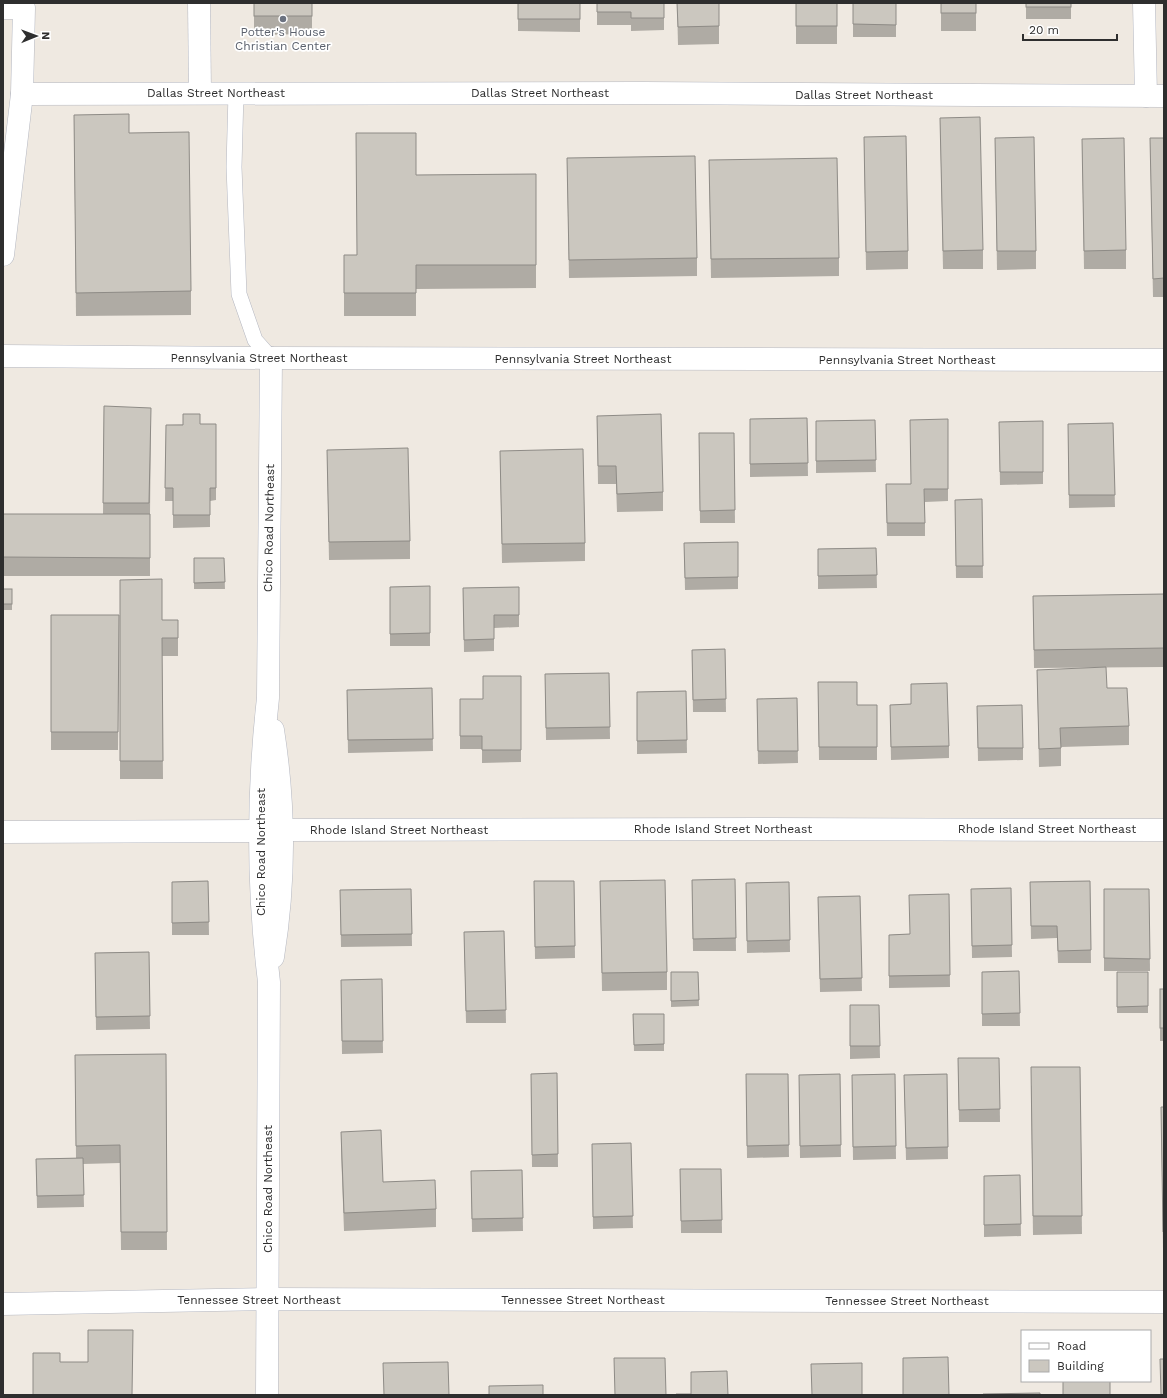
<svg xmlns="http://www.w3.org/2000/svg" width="1167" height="1398" font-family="'Work Sans',sans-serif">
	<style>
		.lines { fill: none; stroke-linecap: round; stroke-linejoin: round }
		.lane-casing { stroke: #b4b7c1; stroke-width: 16 }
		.street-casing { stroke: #b4b7c1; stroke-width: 23 }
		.secondary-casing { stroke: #b4b7c1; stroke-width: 23 }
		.lane { stroke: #fff; stroke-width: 15 }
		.street { stroke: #fff; stroke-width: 22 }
		.secondary { stroke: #fff; stroke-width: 22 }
		.wall { fill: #afaba4 }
		.building { fill: #cbc7bf; stroke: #8e8b86 }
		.worship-dot { fill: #6b7280; stroke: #fff; stroke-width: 1.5 }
		.labels { text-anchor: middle; stroke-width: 3.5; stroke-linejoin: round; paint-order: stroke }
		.worship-label { font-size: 12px; fill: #5b616d; stroke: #fff }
		.street-label { font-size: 12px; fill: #2e2e2e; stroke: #fff }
	</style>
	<rect width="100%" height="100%" fill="#efe9e1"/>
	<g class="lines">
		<!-- lane casing -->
		<g class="lane-casing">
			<path id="lane" d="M236,93L234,167L239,294L255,340L271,358"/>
		</g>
		<!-- street casing -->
		<g class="street-casing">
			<g id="street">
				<path d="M199,3L200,93"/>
				<path d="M1144,3L1146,96"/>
				<path d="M3,8H24L22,94L3,255"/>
				<path d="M22,94L643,93L1164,96"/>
				<path d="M3,356L271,358L1164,360"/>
				<path d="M283,830L766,829L1164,830"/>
				<path d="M3,832L258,831"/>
				<path d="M273,957C285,882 285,806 273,730"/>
				<path d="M267,1395L269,982C257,885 257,795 268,698L271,358"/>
			</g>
		</g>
		<!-- secondary casing -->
		<g class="secondary-casing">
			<path id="secondary" d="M3,1304L268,1299L1164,1302"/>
		</g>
		<!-- lane -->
		<use href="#lane" class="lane"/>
		<!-- street -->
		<use href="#street" class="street"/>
		<!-- secondary -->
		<use href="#secondary" class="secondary"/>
	</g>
	<!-- wall -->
	<g class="wall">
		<path d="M254,3H312V34L254,35Z"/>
		<path d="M518,3H580V32L518,31Z"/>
		<path d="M597,3H664V30L631,31V25H597Z"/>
		<path d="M677,3H719V44L678,45Z"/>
		<rect x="796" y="3" width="41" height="41"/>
		<rect x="853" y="3" width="43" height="34"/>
		<rect x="941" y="3" width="35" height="28"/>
		<rect x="1026" y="3" width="45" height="16"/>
		<path d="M74,115L129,133L191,291V315L76,316Z"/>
		<path d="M940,118L983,250V269H943Z"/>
		<path d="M864,137L908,251V269L866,270Z"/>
		<path d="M995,138L1036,251V269L997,270Z"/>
		<path d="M1150,138H1164V297H1153Z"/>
		<path d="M1082,139L1126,250V269H1084Z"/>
		<path d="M567,158L697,258V276L569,278Z"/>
		<path d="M709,160L839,258V276L711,278Z"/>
		<path d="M536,174V288L416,289V316H344V255H357L416,175Z"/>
		<path d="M104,406L151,426L150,514V576H3V514H103Z"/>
		<path d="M597,416L663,492V511L617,512L616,484H598Z"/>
		<path d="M807,418L808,476L750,477V419Z"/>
		<path d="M948,419V501L925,502V536H887L886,484H911Z"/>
		<path d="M875,420L876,472L816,473V421Z"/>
		<path d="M1043,421V484L1000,485L999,422Z"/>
		<path d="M1113,423L1115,507L1069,508L1068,424Z"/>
		<path d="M200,424H216V500L210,501V527L173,528V501H165L166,425Z"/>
		<path d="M699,433H734L735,523H700Z"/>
		<path d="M327,450L410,541V559L329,560Z"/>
		<path d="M500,451L585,543V561L502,563Z"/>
		<path d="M982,499L983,578H956L955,500Z"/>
		<path d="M738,542V589L685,590L684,543Z"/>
		<path d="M876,548L877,588L818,589V549Z"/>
		<path d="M194,558H224L225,589H194Z"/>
		<path d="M120,580L162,620H178V656H162L163,779H120Z"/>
		<path d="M430,586V646H390V587Z"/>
		<path d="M519,587V627L494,628V651L464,652L463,588Z"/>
		<rect x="3" y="589" width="9" height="21"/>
		<path d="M1164,594V667L1034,668L1033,596Z"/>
		<path d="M51,615H119L118,750H51Z"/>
		<path d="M725,649L726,712H693L692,650Z"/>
		<path d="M1037,670L1107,688L1129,726V745L1061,747V766L1039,767Z"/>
		<path d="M609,673L610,739L546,740L545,674Z"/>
		<path d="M521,676V762L482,763V749H460V699H483Z"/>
		<path d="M818,682L857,705H877V760H819Z"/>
		<path d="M432,688L433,751L348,753L347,690Z"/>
		<path d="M686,691L687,753L637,754V692Z"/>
		<path d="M797,698L798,763L758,764L757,699Z"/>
		<path d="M911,704L949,746V758L891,760L890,705Z"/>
		<path d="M977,706L1023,748V760L978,761Z"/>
		<path d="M735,879L736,951H693L692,880Z"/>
		<path d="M208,881L209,935H172V882Z"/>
		<path d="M534,881H574L575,958L535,959Z"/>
		<path d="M600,881L667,972V990L602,991Z"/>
		<path d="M1090,881L1091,963H1058L1057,938L1031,939L1030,882Z"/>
		<path d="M789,882L790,952L747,953L746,883Z"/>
		<path d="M1011,888L1012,957L972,958L971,889Z"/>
		<path d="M411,889L412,946L341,947L340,890Z"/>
		<path d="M1104,889H1149L1150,971H1104Z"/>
		<path d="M949,894L950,987L889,988V935L910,934Z"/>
		<path d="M860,896L862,991L820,992L818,897Z"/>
		<path d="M504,931L506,1023H466L464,932Z"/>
		<path d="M149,952L150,1029L96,1030L95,953Z"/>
		<path d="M1019,971L1020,1026H982V972Z"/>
		<path d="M671,972H698L699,1006L671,1007Z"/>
		<rect x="1117" y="972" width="31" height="41"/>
		<path d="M382,979L383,1053L342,1054L341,980Z"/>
		<rect x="1160" y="989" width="4" height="52"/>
		<path d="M850,1005H879L880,1058L850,1059Z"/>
		<path d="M633,1014H664V1051H634Z"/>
		<path d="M166,1054L167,1250H121L120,1163L83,1164L84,1207L37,1208L36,1159L76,1158L75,1055Z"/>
		<path d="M958,1058H999L1000,1122H959Z"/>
		<path d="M1080,1067L1082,1234L1033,1235L1031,1086Z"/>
		<path d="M557,1073L558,1167H532L531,1074Z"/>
		<path d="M746,1074H788L789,1157L747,1158Z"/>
		<path d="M840,1074L841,1157L800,1158L799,1075Z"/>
		<path d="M895,1074L896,1159L853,1160L852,1075Z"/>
		<path d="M947,1074L948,1159L906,1160L904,1075Z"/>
		<path d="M1161,1107H1164V1250H1163Z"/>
		<path d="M341,1132L383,1182L436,1209V1227L344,1231L341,1150Z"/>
		<path d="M631,1143L633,1228L593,1229L592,1144Z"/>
		<path d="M680,1169H721L722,1233H681Z"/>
		<path d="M522,1170L523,1231L472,1232L471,1171Z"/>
		<path d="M1020,1175L1021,1236L984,1237V1176Z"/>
	</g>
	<!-- building -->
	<g class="building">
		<rect x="254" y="3" width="58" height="13"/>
		<rect x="518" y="3" width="62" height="16"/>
		<path d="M597,3H664V18H631V12H597Z"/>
		<path d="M677,3H719V26L678,27Z"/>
		<rect x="796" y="3" width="41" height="23"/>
		<path d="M853,3H896V25L853,24Z"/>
		<rect x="941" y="3" width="35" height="10"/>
		<rect x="1026" y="3" width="45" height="4"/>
		<path d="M129,114V133L189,132L191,291L76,293L74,115Z"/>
		<path d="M980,117L983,250L943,251L940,118Z"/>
		<path d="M356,133H416V175L536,174V265H416V293H344V255H357Z"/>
		<path d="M906,136L908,251L866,252L864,137Z"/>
		<path d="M1034,137L1036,251H997L995,138Z"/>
		<path d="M1124,138L1126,250L1084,251L1082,139Z"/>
		<path d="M1150,138H1164V278L1153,279Z"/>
		<path d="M695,156L697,258L569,260L567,158Z"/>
		<path d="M837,158L839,258L711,259L709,160Z"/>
		<path d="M104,406L151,408L149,503H103Z"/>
		<path d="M183,414H200V424H216V488H210V515H173V488H165L166,425H183Z"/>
		<path d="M661,414L663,492L617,494L616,466H598L597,416Z"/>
		<path d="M807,418L808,463L750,464V419Z"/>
		<path d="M948,419V489H924L925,523H887L886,484H911L910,420Z"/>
		<path d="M875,420L876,460L816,461V421Z"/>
		<path d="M1043,421V472H1000L999,422Z"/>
		<path d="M1113,423L1115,495H1069L1068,424Z"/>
		<path d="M699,433H734L735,510L700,511Z"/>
		<path d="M408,448L410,541L329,542L327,450Z"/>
		<path d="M583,449L585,543L502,544L500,451Z"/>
		<path d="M982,499L983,566H956L955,500Z"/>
		<path d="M3,514H150V558L3,557Z"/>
		<path d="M738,542V577L685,578L684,543Z"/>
		<path d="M876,548L877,575L818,576V549Z"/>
		<path d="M194,558H224L225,582L194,583Z"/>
		<path d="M162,579V620H178V638H162L163,761H120V580Z"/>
		<path d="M430,586V633L390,634V587Z"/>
		<path d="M519,587V615H494V639L464,640L463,588Z"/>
		<rect x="3" y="589" width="9" height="15"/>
		<path d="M1164,594V648L1034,650L1033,596Z"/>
		<path d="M51,615H119L118,732H51Z"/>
		<path d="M725,649L726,699L693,700L692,650Z"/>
		<path d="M1106,667L1107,688H1127L1129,726L1060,728L1061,748L1039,749L1037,670Z"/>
		<path d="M609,673L610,727L546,728L545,674Z"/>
		<path d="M483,676H521V750H482V736H460V699H483Z"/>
		<path d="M818,682H857V705H877V747H819Z"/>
		<path d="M947,683L949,746L891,747L890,705L911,704V684Z"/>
		<path d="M432,688L433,739L348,740L347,690Z"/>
		<path d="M686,691L687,740L637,741V692Z"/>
		<path d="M797,698L798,751H758L757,699Z"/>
		<path d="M1022,705L1023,748H978L977,706Z"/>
		<path d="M735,879L736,938L693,939L692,880Z"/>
		<path d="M665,880L667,972L602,973L600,881Z"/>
		<path d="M208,881L209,922L172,923V882Z"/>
		<path d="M534,881H574L575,946L535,947Z"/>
		<path d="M1090,881L1091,950L1058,951L1057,926H1031L1030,882Z"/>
		<path d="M789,882L790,940L747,941L746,883Z"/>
		<path d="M1011,888L1012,945L972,946L971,889Z"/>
		<path d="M411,889L412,934L341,935L340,890Z"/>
		<path d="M1104,889H1149L1150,959L1104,958Z"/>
		<path d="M949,894L950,975L889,976V935L910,934L909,895Z"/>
		<path d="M860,896L862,978L820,979L818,897Z"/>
		<path d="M504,931L506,1010L466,1011L464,932Z"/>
		<path d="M149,952L150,1016L96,1017L95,953Z"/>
		<path d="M1019,971L1020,1013L982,1014V972Z"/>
		<path d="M671,972H698L699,1000L671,1001Z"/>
		<path d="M1117,972H1148V1006L1117,1007Z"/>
		<path d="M382,979L383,1041H342L341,980Z"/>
		<rect x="1160" y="989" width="4" height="39"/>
		<path d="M850,1005H879L880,1046H850Z"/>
		<path d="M633,1014H664V1044L634,1045Z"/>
		<path d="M166,1054L167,1232H121L120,1145L76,1146L75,1055Z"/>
		<path d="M958,1058H999L1000,1109L959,1110Z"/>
		<path d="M1031,1067H1080L1082,1216H1033Z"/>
		<path d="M557,1073L558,1154L532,1155L531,1074Z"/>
		<path d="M746,1074H788L789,1145L747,1146Z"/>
		<path d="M840,1074L841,1145L800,1146L799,1075Z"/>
		<path d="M895,1074L896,1146L853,1147L852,1075Z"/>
		<path d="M947,1074L948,1147L906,1148L904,1075Z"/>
		<path d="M1161,1107H1164V1232H1163Z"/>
		<path d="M381,1130L383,1182L435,1180L436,1209L344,1213L341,1132Z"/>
		<path d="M631,1143L633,1216L593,1217L592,1144Z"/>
		<path d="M83,1158L84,1195L37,1196L36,1159Z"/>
		<path d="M680,1169H721L722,1220L681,1221Z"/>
		<path d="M522,1170L523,1218L472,1219L471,1171Z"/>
		<path d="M1020,1175L1021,1224L984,1225V1176Z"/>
		<path d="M88,1330H133L132,1395H33V1353H60V1362H88Z"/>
		<path d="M948,1357L949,1395H903V1358Z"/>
		<path d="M614,1358H665L666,1395H615Z"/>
		<path d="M1160,1359H1164V1395H1161Z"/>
		<path d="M448,1362L449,1395H384L383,1363Z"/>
		<path d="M862,1363V1395H812L811,1364Z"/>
		<path d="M727,1371L728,1395H676V1394H691V1372Z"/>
		<rect x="1063" y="1381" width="47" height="14"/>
		<path d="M543,1385V1395H489V1386Z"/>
		<path d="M1040,1393V1395H983V1394Z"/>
	</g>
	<!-- markers -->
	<circle class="worship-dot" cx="283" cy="19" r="4"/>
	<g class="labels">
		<!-- worship labels -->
		<g class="worship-label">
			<text x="283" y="36">Potter's House<tspan x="283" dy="14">Christian Center</tspan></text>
		</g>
		<!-- street labels -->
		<g class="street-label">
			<text x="216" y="97">Dallas Street Northeast</text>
			<text x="540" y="97">Dallas Street Northeast</text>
			<text x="864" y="99">Dallas Street Northeast</text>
			<text x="259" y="362">Pennsylvania Street Northeast</text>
			<text x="583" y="363">Pennsylvania Street Northeast</text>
			<text x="907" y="364">Pennsylvania Street Northeast</text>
			<text transform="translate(269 528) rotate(-89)" y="4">Chico Road Northeast</text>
			<text x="723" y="833">Rhode Island Street Northeast</text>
			<text x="1047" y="833">Rhode Island Street Northeast</text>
			<text x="399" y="834">Rhode Island Street Northeast</text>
			<text transform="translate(261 852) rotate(-90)" y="4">Chico Road Northeast</text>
			<text transform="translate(268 1189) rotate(-90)" y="4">Chico Road Northeast</text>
			<text x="259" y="1304">Tennessee Street Northeast</text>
			<text x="583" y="1304">Tennessee Street Northeast</text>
			<text x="907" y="1305">Tennessee Street Northeast</text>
		</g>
	</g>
	<!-- border -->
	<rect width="1167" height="1398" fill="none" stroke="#2e2e2e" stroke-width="8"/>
	<!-- legend -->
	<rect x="1021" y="1330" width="130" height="52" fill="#ffffff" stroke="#ababab"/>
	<rect x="1029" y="1343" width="20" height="6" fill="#ffffff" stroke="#ababab"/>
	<text x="1057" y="1350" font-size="12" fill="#2e2e2e">Road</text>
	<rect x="1029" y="1360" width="20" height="12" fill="#cbc7bf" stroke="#ababab"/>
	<text x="1057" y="1370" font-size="12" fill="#2e2e2e">Building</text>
	<!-- north arrow -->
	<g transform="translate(36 36) rotate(89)" stroke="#ffffff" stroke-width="3" paint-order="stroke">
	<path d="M0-3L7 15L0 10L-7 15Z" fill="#2e2e2e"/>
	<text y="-6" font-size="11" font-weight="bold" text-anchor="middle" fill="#2e2e2e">N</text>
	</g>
	<!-- scale -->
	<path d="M1023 34v6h94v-6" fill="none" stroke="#2e2e2e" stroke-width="2"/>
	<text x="1029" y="34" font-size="12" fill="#2e2e2e" stroke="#ffffff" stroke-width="3" paint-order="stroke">20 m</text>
</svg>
